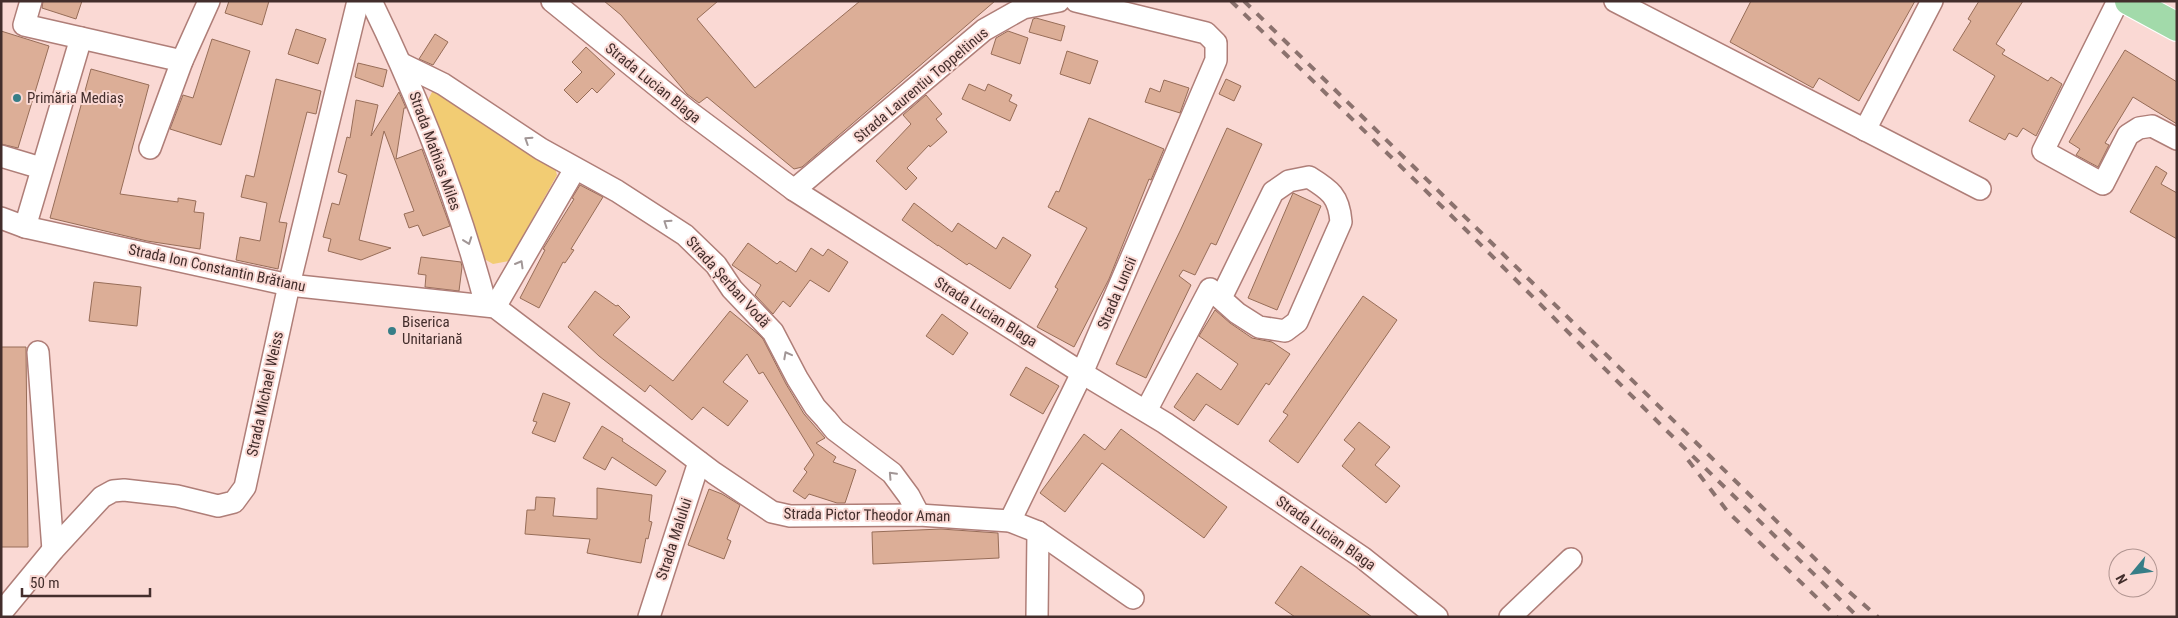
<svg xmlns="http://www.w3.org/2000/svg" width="2178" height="618" font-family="'Roboto Condensed',sans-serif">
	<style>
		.green { fill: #f2cc73 }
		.building { fill: #dcae97; stroke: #976d58 }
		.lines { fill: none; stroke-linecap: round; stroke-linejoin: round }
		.minor-casing { stroke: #af7e78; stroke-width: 24 }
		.major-casing { stroke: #fff; stroke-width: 30 }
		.minor { stroke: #fff; stroke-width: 21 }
		.major { stroke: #a2daaa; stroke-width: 28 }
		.rail { stroke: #8b726e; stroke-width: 4; stroke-dasharray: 9 9; stroke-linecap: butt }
		.oneway { stroke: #a19696 }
		.poi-dot { fill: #377e87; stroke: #fad9d4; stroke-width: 2 }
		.labels { text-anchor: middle; stroke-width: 4; stroke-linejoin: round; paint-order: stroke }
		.street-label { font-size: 15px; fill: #432e2c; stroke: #fad9d4 }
		.poi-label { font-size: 15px; fill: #432e2c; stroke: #fad9d4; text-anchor: start }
	</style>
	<rect width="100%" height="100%" fill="#fad9d4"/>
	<!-- green -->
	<path class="green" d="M434,88L553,160L557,175L509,261L493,264L472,252L422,112Z"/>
	<!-- building -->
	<g class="building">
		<path d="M43,1H82L76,19L42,8Z"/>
		<path d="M229,1H269L262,25L225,13Z"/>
		<path d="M604,1H718L697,19L755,88L860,1H995L802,167L794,169L707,97L699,103L687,94L621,15Z"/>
		<path d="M1751,1H1915L1859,101L1819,78L1813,88L1730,42Z"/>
		<path d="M1979,1H2023L1996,44L2005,50L2002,54L2048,81L2051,77L2062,84L2036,136L2023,128L2017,137L2009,133L2005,140L1969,121L1995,76L1953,50L1971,21L1968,19Z"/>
		<path d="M1036,18L1065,26L1061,41L1029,32L1033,19Z"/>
		<path d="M296,29L326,39L318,64L288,54Z"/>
		<path d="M1,31L49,46L18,148L1,144Z"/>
		<path d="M1008,31L1028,38L1020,64L991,54L996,38Z"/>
		<path d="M435,34L448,42L433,65L419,59Z"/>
		<path d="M212,39L250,51L221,145L170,129L183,95L193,98Z"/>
		<path d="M586,47L615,74L597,93L592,88L577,103L564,90L582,72L572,62Z"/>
		<path d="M2125,50L2177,82V124L2133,97L2105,143L2109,145L2098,167L2076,155L2080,149L2069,142Z"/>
		<path d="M1067,51L1098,61L1090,84L1060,74Z"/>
		<path d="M358,63L387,70L383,87L355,77Z"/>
		<path d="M91,69L149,85L120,194L178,202V198L196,201L194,212L204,213L200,249L147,241L50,218Z"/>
		<path d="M276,79L321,91L316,114L307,112L279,222L287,223L278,269L236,260L240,237L260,241L267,203L241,197L246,175L254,177Z"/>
		<path d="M1226,79L1241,86L1234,101L1219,94Z"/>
		<path d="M1164,80L1189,88L1180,113L1145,102L1150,88L1160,92Z"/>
		<path d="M969,84L985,91L988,84L1012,95L1009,101L1017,105L1010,121L962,99Z"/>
		<path d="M399,92L406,108H404L396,159L422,149L450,226L423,236L418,225L409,228L404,214L414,211L384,131L359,240L391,248L361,260L328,251L331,239L323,237L332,203L339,205L347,175L338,172L347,137L350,138L356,100L378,105L371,136Z"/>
		<path d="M926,95L942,114L936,119L947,132L930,147L929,145L907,168L917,178L906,190L876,161L911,124L903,115Z"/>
		<path d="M1089,118L1164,149L1151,180L1149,179L1109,279L1074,347L1037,327L1058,289L1055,287L1087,228L1048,207L1056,191L1059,192Z"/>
		<path d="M1227,128L1262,144L1216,245L1211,243L1195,275L1183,270L1179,276L1191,285L1146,378L1116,364L1181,229Z"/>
		<path d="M2156,166L2167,173L2161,184L2177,193V239L2130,212Z"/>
		<path d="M580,185L603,197L571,249L574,250L565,263L563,262L539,308L520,298L545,250L543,249L574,199L572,198Z"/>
		<path d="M1293,193L1321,206L1277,310L1248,298Z"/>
		<path d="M914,203L952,232L958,223L996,249L1003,237L1031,255L1010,289L969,263L967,265L938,245V246L902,220Z"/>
		<path d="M748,243L777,264L780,261L796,272L811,248L823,256L828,249L848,262L829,292L810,280L790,307L783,301L773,314L755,295L761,285L732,265Z"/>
		<path d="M421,257L461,262L462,267L459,291L425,287L426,275L418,274Z"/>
		<path d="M94,282L141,287L137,326L89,321Z"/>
		<path d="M595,291L616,306L618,305L630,317L613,335L673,381L730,311L758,334L763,339L786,384L804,414L825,438L816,443L836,457L833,462L856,470L845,503H837L809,494L805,499L793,491L807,472L804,469L814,455L763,372L759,374L747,354L723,382L748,401L728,426L703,407L692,420L650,385L645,392L599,356L568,327Z"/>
		<path d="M1363,296L1397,320L1298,463L1269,441L1288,415L1283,412Z"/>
		<path d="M1215,310L1230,323L1252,338L1272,342L1290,354L1269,385L1266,383L1238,425L1206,404L1194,421L1174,407L1197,373L1221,390L1238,364L1199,336Z"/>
		<path d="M942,314L968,333L953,355L926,336Z"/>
		<path d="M1,347H26L28,547H1Z"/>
		<path d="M1026,367L1059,386L1043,414L1010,395Z"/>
		<path d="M543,393L570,403L555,442L532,433L537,422L533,421Z"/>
		<path d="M1359,422L1390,447L1375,465L1400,486L1386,503L1342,466L1355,449L1344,440Z"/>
		<path d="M602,426L623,439L622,441L666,471L656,486L612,457L605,470L583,458Z"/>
		<path d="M1121,429L1227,507L1204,538L1102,463L1065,512L1040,493L1084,434L1105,450Z"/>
		<path d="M597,488L652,495L649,521L652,522L648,539L646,538L641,563L587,553L590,539L525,534L527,510H535L536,497L555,498L553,516L597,519Z"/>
		<path d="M709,489L722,494L740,505L727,539L731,541L724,559L688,545Z"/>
		<path d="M941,529L998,533L999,558L873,564L872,532Z"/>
		<path d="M1301,566L1372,617H1295L1275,603Z"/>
	</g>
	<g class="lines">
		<!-- minor casing -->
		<g class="minor-casing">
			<g id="minor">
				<path d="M31,1L24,25L182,61"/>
				<path d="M371,1C419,99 458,200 486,305"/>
				<path d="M552,1L688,111L794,190L1082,373L1165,423L1363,558L1437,617"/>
				<path d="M1615,1L1980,189"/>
				<path d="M2118,1L2043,151L2103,184L2128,135L2139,128L2152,126L2177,139"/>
				<path d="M402,64L443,84L541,149L617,191L685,235L716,265L732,289L773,332L797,378L815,407L826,419L835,430L892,473L909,496L919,515"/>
				<path d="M1865,130L1932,1"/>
				<path d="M150,148L182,61L209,1"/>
				<path d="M1,156L41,168"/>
				<path d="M794,190L984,30L1023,8L1059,1"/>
				<path d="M1,218L25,227L289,285L495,307L714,473L772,512L790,516L919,515L1010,521L1038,532L1133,598"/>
				<path d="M25,227L81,38"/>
				<path d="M495,307L575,169"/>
				<path d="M38,352L53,550"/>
				<path d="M1146,411L1210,289L1237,313L1259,327L1285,331L1297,322L1341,222C1339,196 1330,190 1309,177L1289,181L1273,192L1221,298"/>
				<path d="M1010,521L1082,373L1216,60V43L1206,33L1076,1"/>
				<path d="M1,613L53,550L102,497L113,491L124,490L177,496L218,506L234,502L245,487L289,285L358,1"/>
				<path d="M649,617L699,462"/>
				<path d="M1037,617L1038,532"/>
				<path d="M1510,617L1571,559"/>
			</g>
		</g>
		<!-- major casing -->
		<g class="major-casing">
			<path id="major" d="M2129,1L2177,27"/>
		</g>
		<!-- minor -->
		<use href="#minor" class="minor"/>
		<!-- major -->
		<use href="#major" class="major"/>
		<!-- rail -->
		<g class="rail">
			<path d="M1231,1L1465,229L1666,430L1858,617"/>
			<path d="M1244,1L1847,590L1878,617"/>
			<path d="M1688,460L1728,512L1837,617"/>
		</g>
	</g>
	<!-- one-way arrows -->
	<defs><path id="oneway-chevron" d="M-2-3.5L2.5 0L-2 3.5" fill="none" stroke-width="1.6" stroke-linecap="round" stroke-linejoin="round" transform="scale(1.25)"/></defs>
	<g class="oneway">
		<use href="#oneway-chevron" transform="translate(528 140) rotate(-147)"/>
		<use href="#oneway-chevron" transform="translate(667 223) rotate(-146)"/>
		<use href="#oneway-chevron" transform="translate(468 241) rotate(70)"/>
		<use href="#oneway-chevron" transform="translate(520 264) rotate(-60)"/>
		<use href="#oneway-chevron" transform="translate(787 355) rotate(-118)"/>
		<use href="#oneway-chevron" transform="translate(892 475) rotate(-133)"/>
	</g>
	<!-- markers -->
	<g class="poi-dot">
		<circle cx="17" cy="98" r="5"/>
		<circle cx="392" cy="331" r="5"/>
	</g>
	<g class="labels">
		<!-- street labels -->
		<g class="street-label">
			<text transform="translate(653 83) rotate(39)" y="5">Strada Lucian Blaga</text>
			<text transform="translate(921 85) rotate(-40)" y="5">Strada Laurentiu Toppeltinus</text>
			<text transform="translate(435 151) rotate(70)" y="5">Strada Mathias Miles</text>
			<text transform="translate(217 268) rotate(12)" y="5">Strada Ion Constantin Brătianu</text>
			<text transform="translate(728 282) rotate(48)" y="5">Strada Șerban Vodă</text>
			<text transform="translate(1117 293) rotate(-67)" y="5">Strada Luncii</text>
			<text transform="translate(986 312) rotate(32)" y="5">Strada Lucian Blaga</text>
			<text transform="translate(265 394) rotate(-78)" y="5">Strada Michael Weiss</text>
			<text transform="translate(867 515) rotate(1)" y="5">Strada Pictor Theodor Aman</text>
			<text transform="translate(1326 533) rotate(35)" y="5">Strada Lucian Blaga</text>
			<text transform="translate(674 539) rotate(-72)" y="5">Strada Malului</text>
		</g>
		<!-- poi labels -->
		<g class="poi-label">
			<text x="27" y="103">Primăria Mediaș</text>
			<text x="402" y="327">Biserica<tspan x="402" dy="17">Unitariană</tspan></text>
		</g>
	</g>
	<!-- border -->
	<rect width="2178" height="618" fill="none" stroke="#432e2c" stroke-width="5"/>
	<!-- north arrow -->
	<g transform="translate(2133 573) rotate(241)"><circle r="24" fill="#fad9d4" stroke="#b19591"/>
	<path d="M0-4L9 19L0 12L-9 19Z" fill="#377e87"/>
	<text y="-8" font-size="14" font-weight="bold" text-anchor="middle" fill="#432e2c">N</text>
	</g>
	<!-- scale -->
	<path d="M22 588v8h128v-8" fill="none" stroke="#432e2c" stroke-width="2.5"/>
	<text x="30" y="588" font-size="15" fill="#432e2c" stroke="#fad9d4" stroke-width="4" paint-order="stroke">50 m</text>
</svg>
